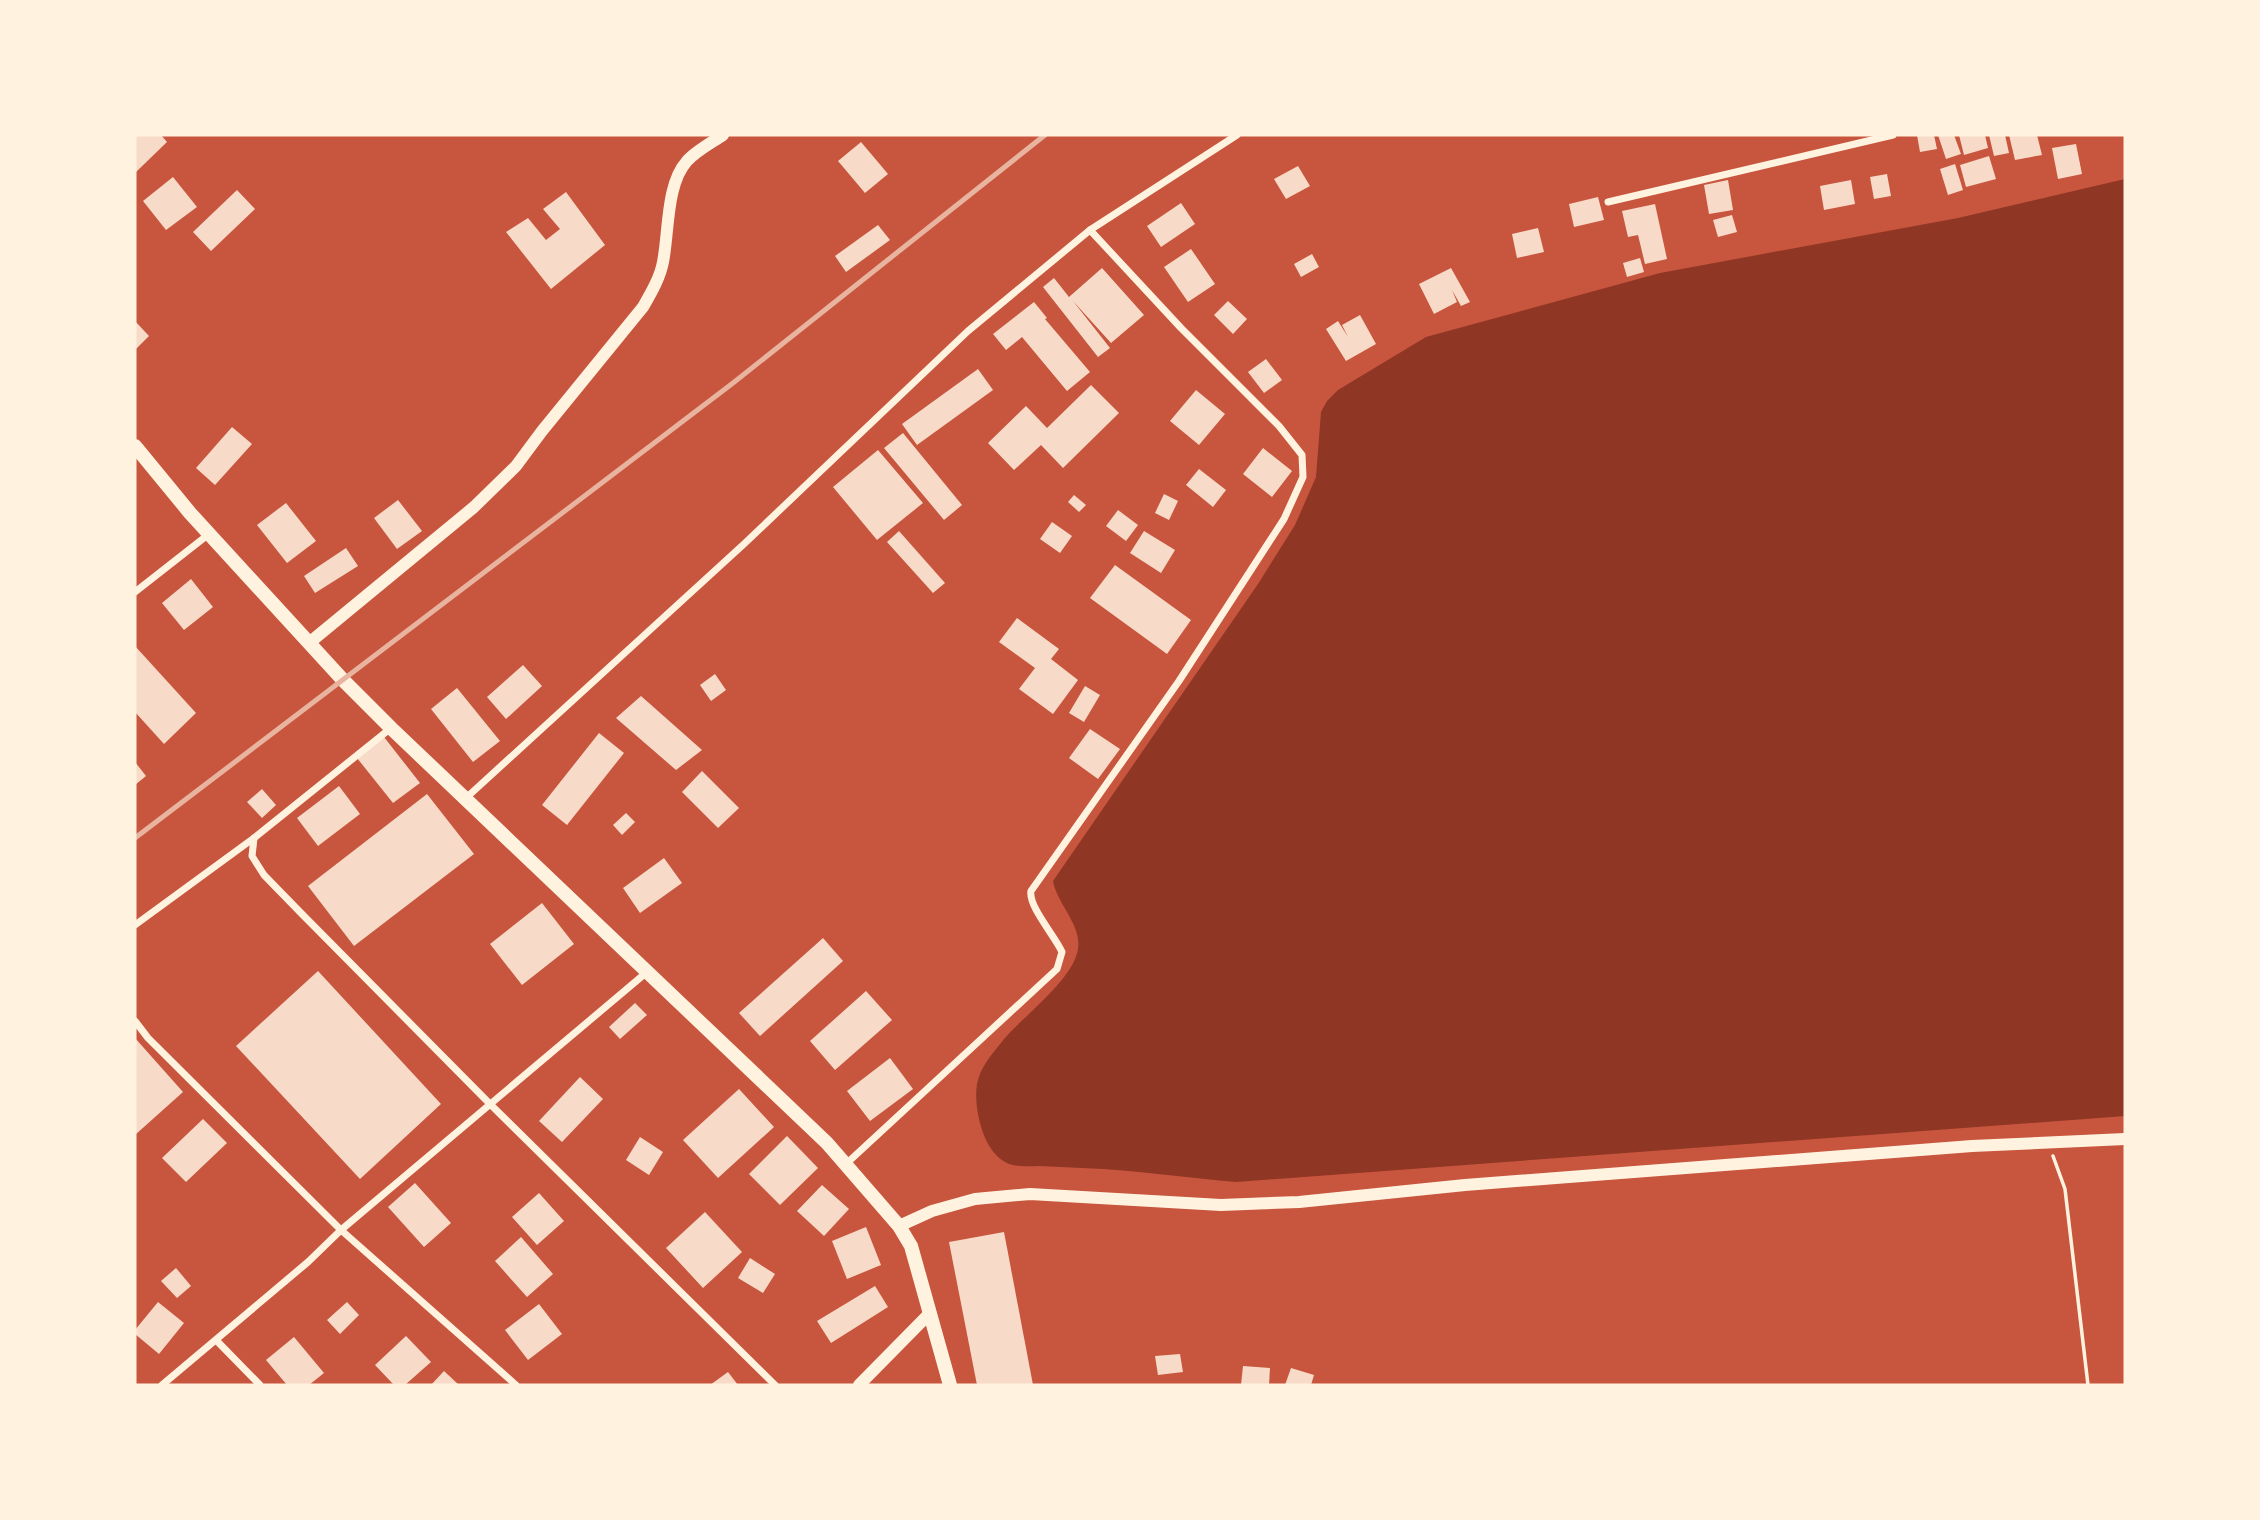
<svg xmlns="http://www.w3.org/2000/svg" width="2260" height="1520" font-family="Signika,sans-serif">
	<style>
		.water { fill: #8f3625 }
		.building { fill: #f7dbc8 }
		.lines { fill: none; stroke-linecap: round; stroke-linejoin: round }
		.path { stroke: #fff3e0; stroke-width: 3.5 }
		.minor { stroke: #fff3e0; stroke-width: 7 }
		.tertiary { stroke: #fff3e0; stroke-width: 12 }
		.secondary { stroke: #fff3e0; stroke-width: 14 }
		.rail { stroke: #e9b49f; stroke-width: 5 }
	</style>
	<rect width="100%" height="100%" fill="#c8553d"/>
	<!-- water -->
	<path class="water" d="M2125,179V1116L1236,1182C1192,1178 1148,1172 1103,1169C1082,1168 1061,1167 1039,1166C1031,1166 1021,1167 1013,1165C984,1159 973,1109 977,1084C980,1068 991,1055 1001,1043C1021,1017 1073,981 1078,949C1082,925 1057,904 1053,881L1258,584L1295,525L1316,477L1321,412L1327,401L1338,390L1426,337L1660,273L1958,218Z"/>
	<!-- building -->
	<g class="building">
		<path d="M135,135H161L167,142L135,173Z"/>
		<path d="M1917,135H1934L1937,149L1920,152Z"/>
		<path d="M1938,135H1954L1961,154L1946,159Z"/>
		<path d="M1959,135H1985L1988,148L1964,155Z"/>
		<path d="M1989,135H2005L2009,153L1994,156Z"/>
		<path d="M2009,135H2037L2042,155L2015,160Z"/>
		<path d="M861,142L888,174L865,193L838,161Z"/>
		<path d="M2076,144L2082,174L2058,179L2052,148Z"/>
		<path d="M1989,156L1996,179L1966,187L1960,165Z"/>
		<path d="M1955,164L1963,190L1948,195L1940,169Z"/>
		<path d="M1298,166L1310,186L1286,199L1274,179Z"/>
		<path d="M1887,174L1891,196L1874,199L1870,177Z"/>
		<path d="M173,177L197,207L166,230L143,201Z"/>
		<path d="M1728,180L1733,210L1709,214L1704,185Z"/>
		<path d="M1851,180L1855,204L1824,210L1820,186Z"/>
		<path d="M237,190L255,209L211,251L193,232Z"/>
		<path d="M566,192L605,245L551,289L506,232L528,218L546,240L560,229L543,209Z"/>
		<path d="M1598,197L1604,220L1574,227L1569,204Z"/>
		<path d="M1181,203L1195,224L1161,247L1147,226Z"/>
		<path d="M1655,204L1667,259L1645,264L1638,235L1628,237L1622,211Z"/>
		<path d="M1732,215L1737,232L1718,237L1713,220Z"/>
		<path d="M878,225L890,240L846,272L835,256Z"/>
		<path d="M1538,228L1544,252L1517,258L1512,234Z"/>
		<path d="M1191,249L1215,284L1188,302L1164,267Z"/>
		<path d="M1312,254L1319,267L1301,277L1294,264Z"/>
		<path d="M1640,258L1644,272L1627,277L1623,263Z"/>
		<path d="M1102,268L1144,315L1111,343L1073,301L1110,348L1098,357L1043,287L1054,278L1069,297Z"/>
		<path d="M1451,268L1470,302L1461,306L1452,290L1457,302L1434,314L1419,284Z"/>
		<path d="M1228,301L1247,319L1233,334L1214,315Z"/>
		<path d="M1034,302L1047,318L1045,319L1090,372L1067,391L1022,337L1006,350L993,334Z"/>
		<path d="M1360,315L1376,344L1346,361L1326,329L1338,321L1348,337L1342,325Z"/>
		<path d="M135,321L149,336L135,350Z"/>
		<path d="M1266,359L1282,380L1264,393L1248,372Z"/>
		<path d="M978,369L993,390L917,445L902,424Z"/>
		<path d="M1091,385L1119,413L1063,468L1041,445L1014,470L988,443L1026,406L1047,428Z"/>
		<path d="M1196,390L1225,414L1199,445L1170,421Z"/>
		<path d="M232,427L252,444L215,485L196,468Z"/>
		<path d="M903,433L962,505L944,520L884,448Z"/>
		<path d="M1263,448L1292,471L1272,497L1243,474Z"/>
		<path d="M878,450L923,503L877,540L833,487Z"/>
		<path d="M1199,469L1226,490L1213,507L1186,485Z"/>
		<path d="M1164,494L1178,501L1169,520L1155,513Z"/>
		<path d="M1074,495L1086,505L1079,512L1068,502Z"/>
		<path d="M398,500L422,531L397,549L374,518Z"/>
		<path d="M286,503L316,541L287,563L257,525Z"/>
		<path d="M1118,510L1138,525L1126,541L1106,526Z"/>
		<path d="M1052,522L1072,536L1060,553L1040,539Z"/>
		<path d="M899,531L945,583L933,593L887,542Z"/>
		<path d="M1144,531L1175,550L1161,573L1130,553Z"/>
		<path d="M346,548L358,566L315,593L304,576Z"/>
		<path d="M1115,565L1191,620L1167,654L1090,598Z"/>
		<path d="M191,579L213,607L184,630L162,603Z"/>
		<path d="M1017,618L1059,649L1051,659L1078,680L1053,714L1019,689L1035,668L999,642Z"/>
		<path d="M135,646L196,713L164,744L135,712Z"/>
		<path d="M523,665L542,686L506,719L487,697Z"/>
		<path d="M715,674L726,690L711,701L700,685Z"/>
		<path d="M1085,686L1100,695L1084,722L1069,713Z"/>
		<path d="M457,688L500,741L473,762L431,709Z"/>
		<path d="M641,696L702,750L676,770L616,718Z"/>
		<path d="M1090,729L1120,749L1098,779L1069,758Z"/>
		<path d="M599,733L624,753L567,825L542,805Z"/>
		<path d="M384,737L420,783L393,803L357,758Z"/>
		<path d="M135,762L146,776L135,785Z"/>
		<path d="M702,771L739,808L718,828L682,792Z"/>
		<path d="M339,786L360,814L318,846L297,818Z"/>
		<path d="M262,789L276,805L262,818L247,802Z"/>
		<path d="M427,794L474,854L354,946L308,886Z"/>
		<path d="M626,813L635,822L622,835L613,825Z"/>
		<path d="M664,858L682,883L640,913L623,888Z"/>
		<path d="M542,903L574,944L522,985L490,944Z"/>
		<path d="M823,938L843,961L760,1036L739,1013Z"/>
		<path d="M318,971L441,1104L360,1179L236,1046Z"/>
		<path d="M866,991L892,1020L835,1070L810,1041Z"/>
		<path d="M635,1003L647,1015L620,1039L609,1027Z"/>
		<path d="M135,1038L183,1092L135,1135Z"/>
		<path d="M890,1058L913,1089L870,1121L847,1091Z"/>
		<path d="M580,1077L603,1099L562,1142L539,1121Z"/>
		<path d="M739,1089L774,1127L718,1178L683,1140Z"/>
		<path d="M203,1119L227,1143L186,1182L162,1158Z"/>
		<path d="M787,1136L818,1168L780,1205L749,1174Z"/>
		<path d="M640,1137L663,1152L649,1175L626,1160Z"/>
		<path d="M415,1183L451,1223L424,1247L388,1207Z"/>
		<path d="M822,1185L849,1209L824,1236L797,1211Z"/>
		<path d="M539,1193L564,1221L537,1245L512,1217Z"/>
		<path d="M705,1212L742,1252L703,1288L666,1248Z"/>
		<path d="M866,1227L881,1265L847,1279L832,1241Z"/>
		<path d="M1004,1232L1033,1385H977L949,1242Z"/>
		<path d="M521,1237L553,1274L527,1297L495,1261Z"/>
		<path d="M750,1258L775,1274L763,1293L738,1278Z"/>
		<path d="M176,1268L191,1286L177,1298L161,1281Z"/>
		<path d="M875,1286L888,1307L831,1343L817,1321Z"/>
		<path d="M158,1302L184,1323L159,1354L135,1334V1330Z"/>
		<path d="M347,1302L359,1315L340,1334L327,1320Z"/>
		<path d="M539,1304L562,1334L528,1360L505,1330Z"/>
		<path d="M406,1336L431,1362L405,1385H394L375,1365Z"/>
		<path d="M294,1337L324,1373L309,1385H287L266,1360Z"/>
		<path d="M1180,1354L1183,1372L1158,1375L1155,1356Z"/>
		<path d="M1243,1366L1270,1368L1269,1385H1241Z"/>
		<path d="M1291,1368L1314,1375L1311,1385H1285Z"/>
		<path d="M444,1371L459,1385H431Z"/>
		<path d="M728,1372L738,1385H710Z"/>
	</g>
	<g class="lines">
		<!-- path -->
		<path class="path" d="M2053,1156L2065,1189L2088,1385"/>
		<!-- minor -->
		<g class="minor">
			<path d="M1608,202L1893,135"/>
			<path d="M135,592L209,534"/>
			<path d="M391,728L254,838L252,856L264,875L300,912L490,1104L775,1385"/>
			<path d="M466,798L744,544L968,331L1090,230L1237,135"/>
			<path d="M135,925L254,838"/>
			<path d="M135,1021L148,1038L341,1230L516,1385"/>
			<path d="M846,1164L1057,969L1062,952C1055,936 1028,906 1031,891L1179,681L1284,519L1303,477L1302,455L1279,426L1181,328L1090,230"/>
			<path d="M216,1340L260,1385"/>
			<path d="M162,1385L308,1262L341,1230L647,972"/>
		</g>
		<!-- tertiary -->
		<g class="tertiary">
			<path d="M309,643L474,507L516,466L542,431L643,307C651,293 660,278 663,262C669,232 666,184 687,161C696,151 711,143 723,135"/>
			<path d="M899,1226L932,1211L975,1199L1030,1194L1221,1205L1299,1202L1465,1185L1972,1146L2125,1139"/>
			<path d="M859,1385L929,1314"/>
		</g>
		<!-- secondary -->
		<path class="secondary" d="M135,446L190,513L343,680L391,728L827,1143L899,1226L911,1246L950,1385"/>
		<!-- rail -->
		<path class="rail" d="M135,838L733,383L1045,135"/>
	</g>
	<!-- border -->
	<rect width="2260" height="1520" fill="none" stroke="#fff3e0" stroke-width="273"/>
</svg>
